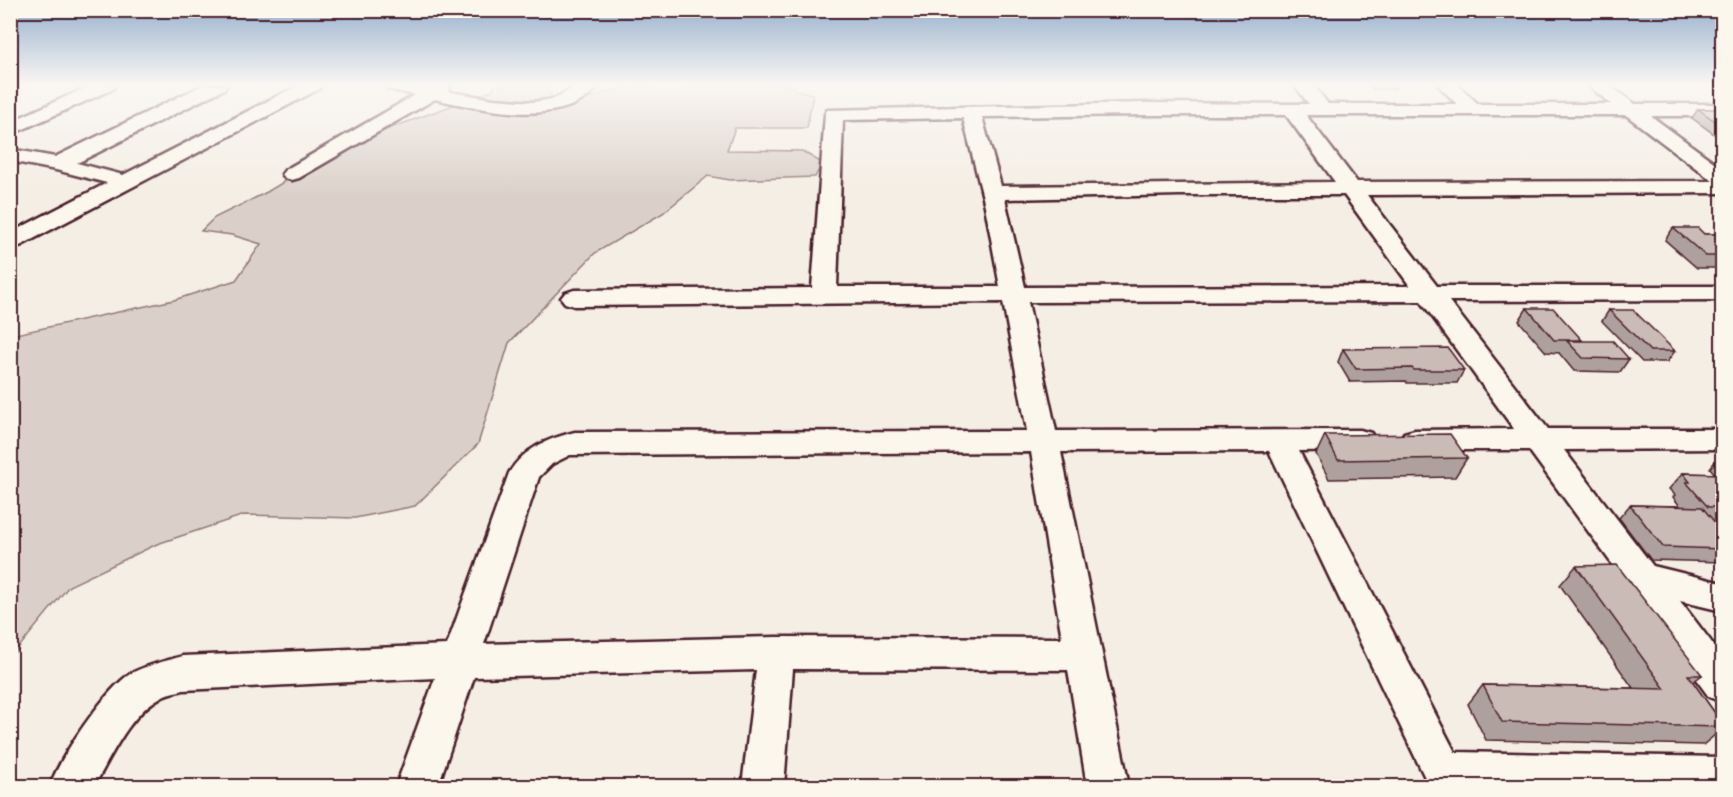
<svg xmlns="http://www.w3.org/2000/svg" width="1733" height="797" font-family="'Playpen Sans',sans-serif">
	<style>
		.green { fill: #dbd0c9; stroke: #92787a; stroke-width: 1.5 }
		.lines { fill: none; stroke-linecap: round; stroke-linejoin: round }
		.minor-casing { stroke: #4a1f2b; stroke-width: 5 }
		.minor { fill: #fbf7ec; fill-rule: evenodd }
		.wall { fill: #aea19d; stroke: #4a1f2b; stroke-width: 1.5 }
		.building { fill: #cabbb6; stroke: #4a1f2b; stroke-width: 1.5 }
	</style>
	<rect width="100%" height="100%" fill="#f4eee4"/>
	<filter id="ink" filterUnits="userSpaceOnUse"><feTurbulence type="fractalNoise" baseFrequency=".0167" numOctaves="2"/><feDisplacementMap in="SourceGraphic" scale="12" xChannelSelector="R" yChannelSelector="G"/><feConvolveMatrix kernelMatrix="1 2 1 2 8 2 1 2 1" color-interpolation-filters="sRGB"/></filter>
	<g filter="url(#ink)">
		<!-- green -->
		<path class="green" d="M496,85H544L553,98L579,102L628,85H794L795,90L813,94L807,128H735L727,150L802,151L822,163L815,177L730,180L708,176L663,213L595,253L509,343L478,444L415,506L355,518L244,515L157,544L69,586L15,652L11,651V335L174,300L236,280L261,244L232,235L201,231L214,218L267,192L345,145L491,91Z"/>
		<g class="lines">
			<!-- minor casing -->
			<g class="minor-casing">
				<g id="minor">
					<path d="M92,85H116L113,89L10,135V122Z"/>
					<path d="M203,85H227L224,89L77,163L123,175L299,85H322L319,89L18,247L10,249V233L107,183L56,170L10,161V149L55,157Z"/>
					<path d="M385,85L429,87L448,85L450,88L448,91L450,92L494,99L533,102L554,99L578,85H599C566,130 480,109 435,99L299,178L292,180L285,178L282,174L285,170L415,95L388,89Z"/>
					<path d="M1294,85H1313L1328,104H1457L1438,85H1458L1478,104H1611L1588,85H1609L1635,104H1722V116H1651L1722,168V193L1367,195L1437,286H1722V300L1449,301L1548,429H1722V449L1564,450L1653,566L1722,583V611L1680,601L1722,656V702L1709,697L1529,450H1415L1404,447L1400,440L1404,433L1415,430L1514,429L1421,301L1028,302L1056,431L1360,430L1371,433L1375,440L1371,447L1360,450L1299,451L1455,752L1722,757V786H1429L1269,451L1061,452L1129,786H1087L1068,670L793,669L784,786H742L756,670L474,677L438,786H396L435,678L183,690C176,692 167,693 161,697C129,714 111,757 94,786H50C60,757 104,691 130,674C146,665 166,661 183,656L447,645L509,473C524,448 548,439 575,432L1027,431L1003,302L574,306L565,303L561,298L565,293L574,290L812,288L825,114L827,110L1143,103L1309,104ZM1143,115H1286L1335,182L1001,186L982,117ZM1306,115H1626L1713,181L1357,182ZM963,118L985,206L1000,287H837L843,120ZM1179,195H1344L1410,286L1025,287L1005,199ZM1031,452L1062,638L776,637L484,644L539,477L552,464L570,455Z"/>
				</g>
			</g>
			<!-- minor -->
			<use href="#minor" class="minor"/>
		</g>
		<!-- wall -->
		<g class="wall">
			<path d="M1369,85H1397L1395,89H1373Z"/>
			<path d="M1698,109H1722V140L1692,118Z"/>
			<path d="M1673,228L1704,234H1722V268H1697L1665,240Z"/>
			<path d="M1527,308L1581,341L1629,359L1620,372L1574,371L1559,353H1560L1546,352L1519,321Z"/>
			<path d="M1609,310L1675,351L1667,362H1642L1602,321Z"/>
			<path d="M1343,349L1464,370L1457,383H1407L1406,381L1350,382L1338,362Z"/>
			<path d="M1325,435L1467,458L1455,477L1329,479L1316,454Z"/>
			<path d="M1722,453V523H1716L1722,531V562L1651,560L1619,518L1630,505L1680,506L1673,497L1675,495L1669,489L1683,473L1715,474L1710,468Z"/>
			<path d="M1576,566L1702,675L1693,682L1722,723V729L1703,745L1486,740L1468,704L1483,685L1633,688L1560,585Z"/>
		</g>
		<!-- building -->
		<g class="building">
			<path d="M1698,109H1722V126Z"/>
			<path d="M1673,228H1698L1704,234H1722V256H1706Z"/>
			<path d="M1527,308H1553L1582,340H1554Z"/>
			<path d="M1609,310H1633L1675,351H1650Z"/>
			<path d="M1567,341H1613L1629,359L1583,358Z"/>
			<path d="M1448,348L1464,370H1414L1412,368L1356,369L1343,349Z"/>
			<path d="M1450,434L1467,458L1338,460L1325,435Z"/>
			<path d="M1683,473L1722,474V507H1708L1686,482H1690Z"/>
			<path d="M1630,505L1702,507L1722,531V549L1663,547Z"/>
			<path d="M1617,565L1702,675H1688L1722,723V727L1502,722L1483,685L1665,689L1576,566Z"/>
		</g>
	</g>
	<!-- sky -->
	<linearGradient id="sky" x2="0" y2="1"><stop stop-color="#95afcd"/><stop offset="0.43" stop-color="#faf7f3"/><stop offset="1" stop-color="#faf7f3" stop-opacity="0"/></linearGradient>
	<rect width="1733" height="197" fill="url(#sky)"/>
	<!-- margin -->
	<rect width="1733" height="797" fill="none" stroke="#fbf7ec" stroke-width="36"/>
	<rect x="18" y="18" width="1697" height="761" fill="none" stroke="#4a1f2b" stroke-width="2" filter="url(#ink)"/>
</svg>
